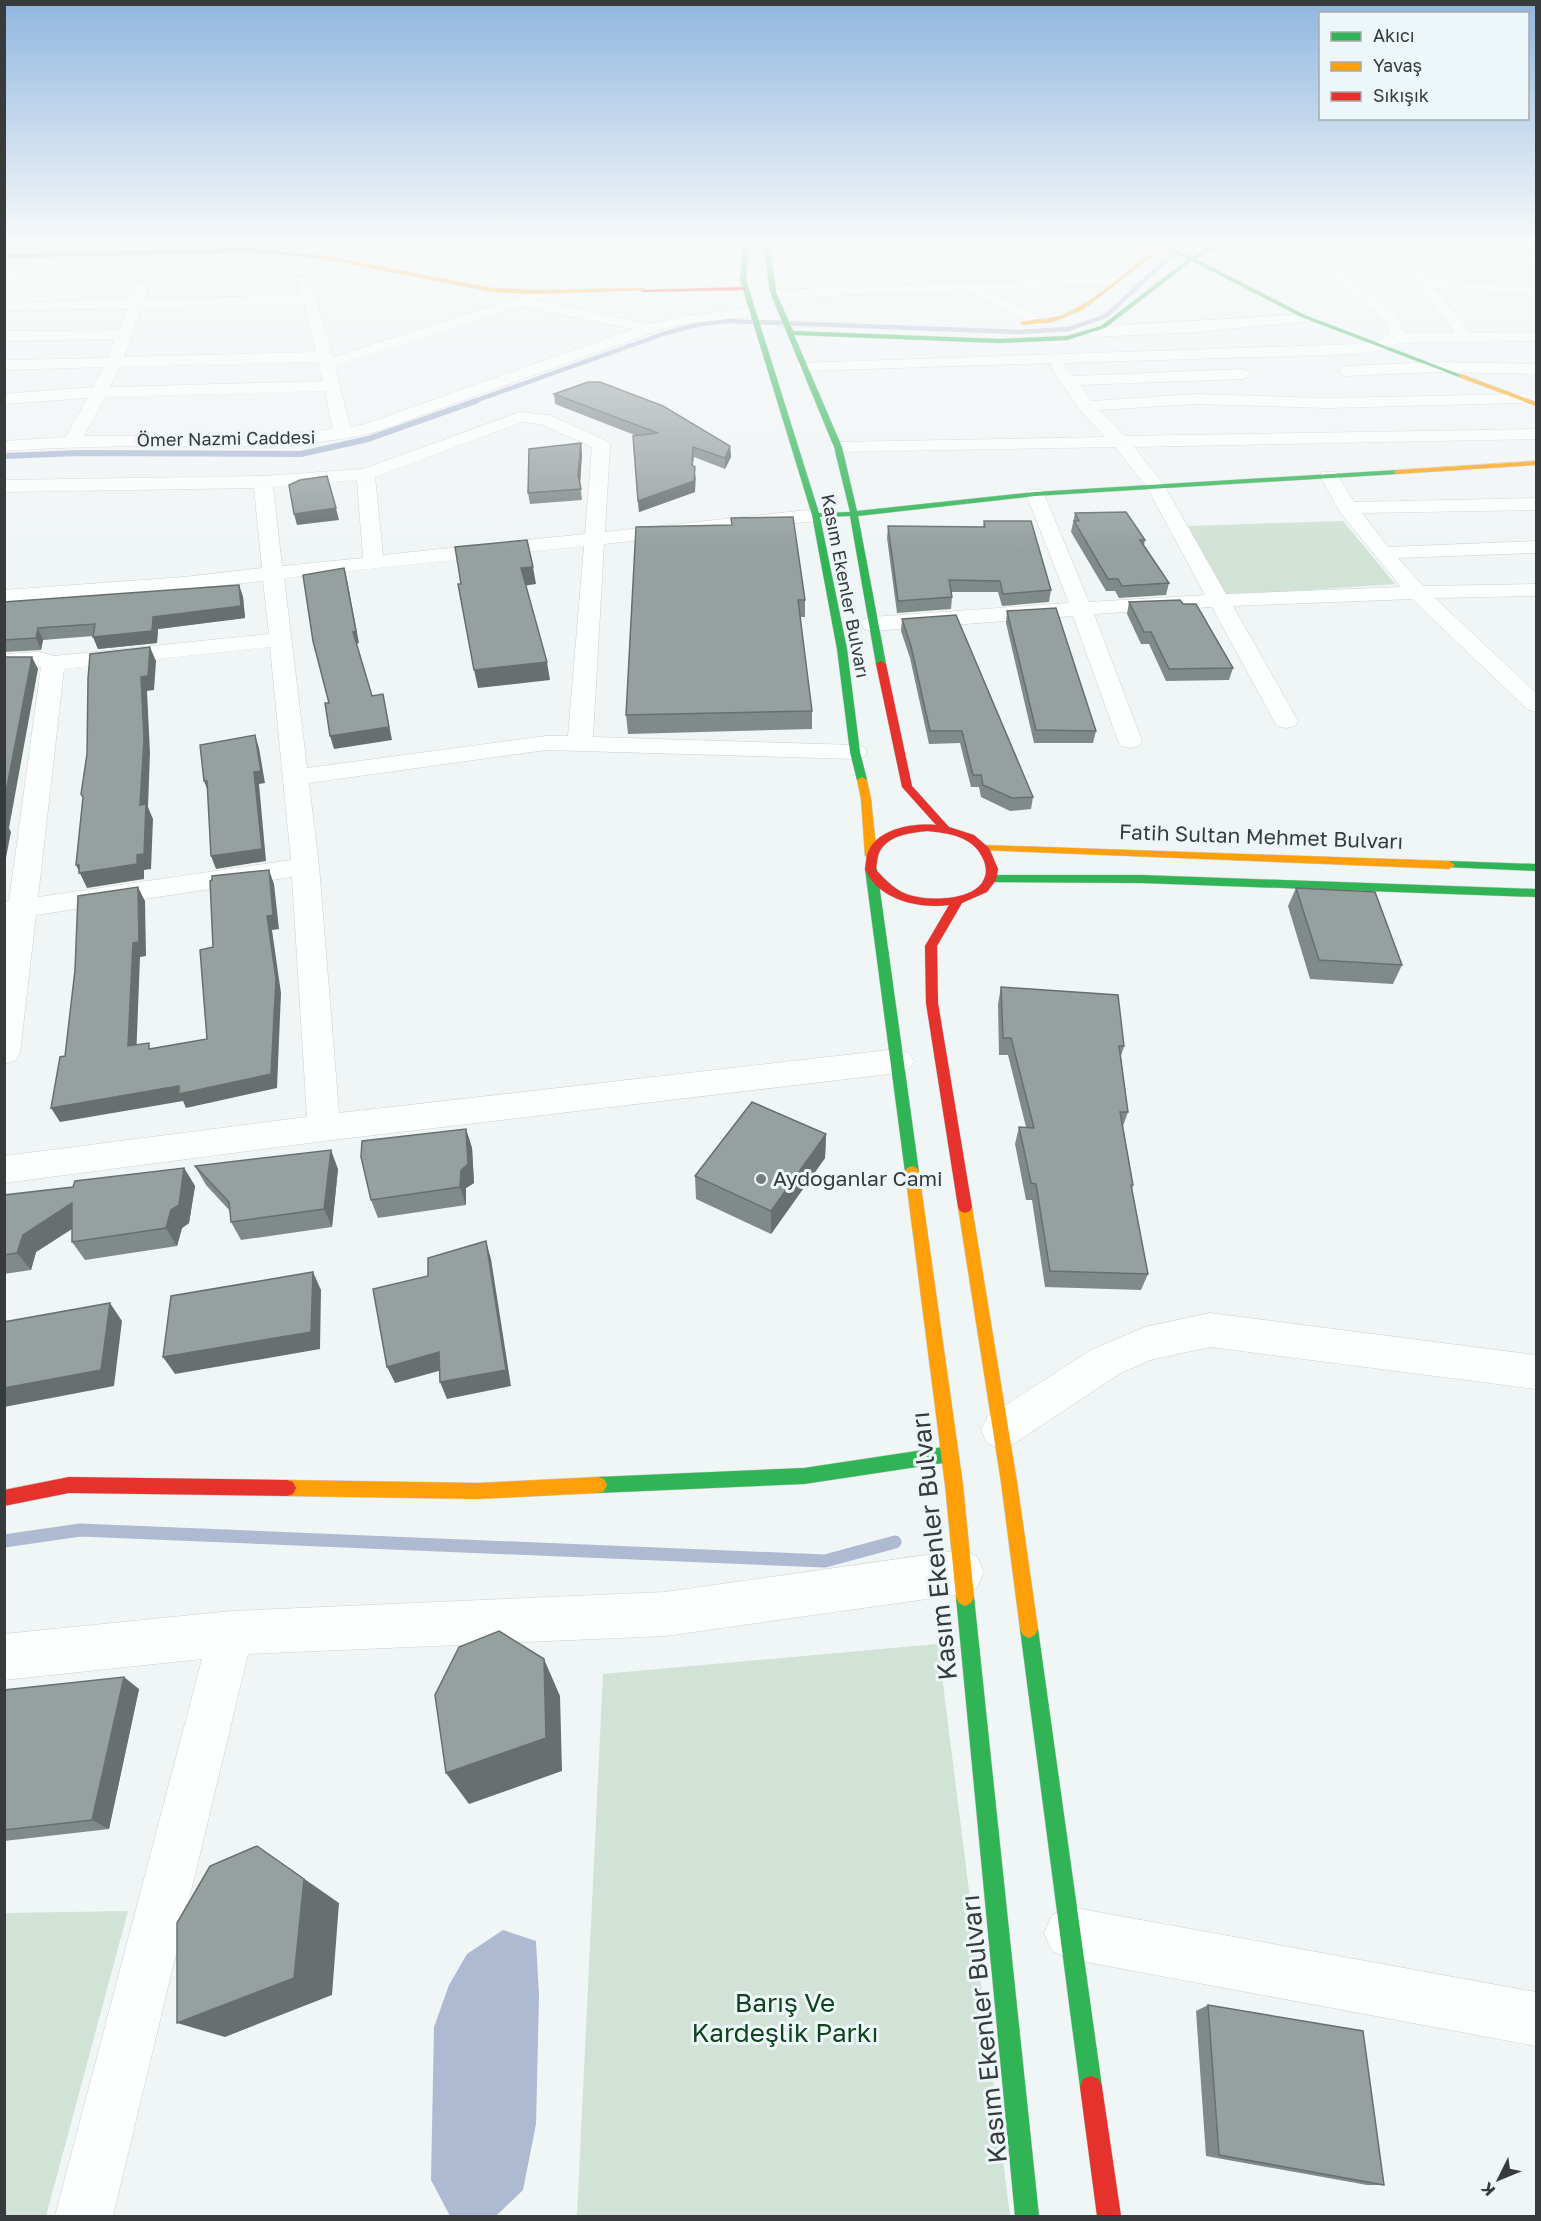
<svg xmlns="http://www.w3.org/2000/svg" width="1541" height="2221" font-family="'Golos Text',sans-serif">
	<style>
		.green { fill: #d1e2d6 }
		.water { fill: #adbad2 }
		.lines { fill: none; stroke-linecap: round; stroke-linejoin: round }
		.stream-far2 { stroke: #adbad2; stroke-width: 4.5 }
		.stream-far1 { stroke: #adbad2; stroke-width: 6 }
		.stream { stroke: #adbad2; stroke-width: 13 }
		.street-casing { stroke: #ccd0d1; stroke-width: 1 }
		.fast-casing { stroke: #ccd0d1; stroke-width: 1 }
		.slow-casing { stroke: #ccd0d1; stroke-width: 1 }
		.jam-casing { stroke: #ccd0d1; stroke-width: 1 }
		.street { fill: #fdfefe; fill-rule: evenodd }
		.fast { fill: #30b455; fill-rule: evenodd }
		.slow { fill: #ff9f0a; fill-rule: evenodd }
		.jam { fill: #e5322d; fill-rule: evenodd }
		.wall { fill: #808a89 }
		.shaded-wall { fill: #68706f }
		.building { fill: #95a09f; stroke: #68706f; stroke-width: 1.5 }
		.poi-dot { fill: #787c7c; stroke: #edf6f8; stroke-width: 2 }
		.labels { text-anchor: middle; stroke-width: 6; stroke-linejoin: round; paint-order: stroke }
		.far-street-label { font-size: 18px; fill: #373b3b; stroke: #edf6f8 }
		.street-label { font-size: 21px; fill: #373b3b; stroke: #edf6f8 }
		.poi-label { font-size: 21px; fill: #373b3b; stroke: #edf6f8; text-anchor: start }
		.near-street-label { font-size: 26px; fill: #373b3b; stroke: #edf6f8 }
		.near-park-label { font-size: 26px; fill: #0f431e; stroke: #edf6f8 }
	</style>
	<rect width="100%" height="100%" fill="#f0f5f5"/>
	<!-- green -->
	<g class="green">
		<path d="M1343,521L1395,584L1225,596L1188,526Z"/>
		<path d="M938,1644L1010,2216H577L603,1674Z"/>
		<path d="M128,1911L46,2216H5V1913Z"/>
	</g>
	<!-- water -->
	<path class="water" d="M503,1930L536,1941L539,1996L536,2124L523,2190L496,2216H450L431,2180L434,2027L449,1985L467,1954Z"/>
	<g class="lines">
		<!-- stream-far2 -->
		<path class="stream-far2" d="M472,402L666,333L700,324L727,321L1020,332L1069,329L1106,316L1167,259L1189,244L1223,240"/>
		<!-- stream-far1 -->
		<path class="stream-far1" d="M4,456L79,453L301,454L368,439L476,401"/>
		<!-- stream -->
		<path class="stream" d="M4,1541L80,1530L825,1561L895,1542"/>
		<!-- street casing -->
		<g class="street-casing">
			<g id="street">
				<path d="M141,240H155L148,250L143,251L136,247Z"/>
				<path d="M236,240H250L244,248L239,249L232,245Z"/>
				<path d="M322,240H337L323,252H313L311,249Z"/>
				<path d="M1294,240H1304L1317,250L1536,260V268L1327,259L1397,316L1405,333H1455L1409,274L1407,271L1409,268H1419L1428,279L1536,287V295L1435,288L1471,333L1536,332V341L1398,343L1381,350L1357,354L1064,363L1073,376L1244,369L1252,374L1244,379L1080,385L1091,401L1195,394L1327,398L1526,394L1528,398L1526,402L1520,403L1327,408L1195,404L1099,410L1125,436L1536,429V439L1134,447L1164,485L1226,594L1401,587L1340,512L1320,476L1322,472H1336L1354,502L1536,498V510L1362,513L1388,547L1536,541V553L1398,558L1423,586L1536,584V596L1435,598L1536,693V712L1528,710L1412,599L1233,606L1298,721L1295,726L1286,728L1277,726L1274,721L1212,607L1094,614L1142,741L1139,746L1130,748L1121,746L1118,741L1073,616L872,631L864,629L861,624L864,619L872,617L1069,603L1026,494L1028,490H1042L1044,494L1089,602L1205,595L1147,487L1115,447L838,452L832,451L829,447L832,443L838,442L1105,437L1080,410L1050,366L1052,363L804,371L796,366L798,363L1357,344L1378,341L1390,334L1385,321L1294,245Z"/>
				<path d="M1155,245L1160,246L1162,249L1160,252L1040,263L768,274L761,270L768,266L1040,255Z"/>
				<path d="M745,250L750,251L752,254L750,257L386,266L379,262L386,258Z"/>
				<path d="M361,260L366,261L368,264L366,267L300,274L4,280V272L300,266Z"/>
				<path d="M303,275L310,279L333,357L548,288L555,292L553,295L537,300L649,324L683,316L753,308L760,312L753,316L683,324L662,329L375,432C311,448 245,446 179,446C120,446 63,447 4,451V441L66,437L87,398L4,404V394L93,387L104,367L4,370V360L108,358L115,339L4,341V331L119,330L127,308L4,311V303L130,299L135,286L142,282L149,286L145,299L301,295L296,279ZM304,303L316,352L124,357L141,308ZM521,306L633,329L365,424L350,427L335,366ZM318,362L323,381L110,387L120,367ZM325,391L333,429L267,435L84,436L105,397Z"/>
				<path d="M1114,277L1119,278L1121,281L1119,284L986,290L1041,319L1043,322L1041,325L1036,326L966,291L773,298L766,294L773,290Z"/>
				<path d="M1307,314L1314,318L1312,321L1197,332L1093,337L1085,332L1093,327Z"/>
				<path d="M1437,362L1536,364V374L1437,372L1346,376L1338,371L1346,366Z"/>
				<path d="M520,412L549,415L607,441L610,445L605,532L816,509L823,511L826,515L823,519L816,521L604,544L593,737L855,745L864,747L867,752L864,757L855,759L546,750L309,783L319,866L339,1113L898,1049L909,1053L914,1061L909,1069L898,1073L324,1141L4,1183V1156L307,1117L292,877L36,915L20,1053L15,1061L4,1064L6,920H4V902L9,901L41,667L4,668V654L39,652L54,656L269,634L263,581L184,589L4,602V590L184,577L262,568L254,488L4,492V480L263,476L363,469ZM522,422L540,424L592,447L585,534L383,555L375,477ZM357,480L363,558L282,566L273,487ZM584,546L568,736H546L307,768L284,578ZM270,647L291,860L38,897L64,669Z"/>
				<path d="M1210,1313L1536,1355V1389L1210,1347L1150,1360L1119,1374L1015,1443L1001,1449L987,1443L981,1430L987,1417L1091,1350L1145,1327Z"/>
				<path d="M962,1550L977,1557L984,1572L977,1587L962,1594L665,1636L248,1654L113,2216H55L202,1659L4,1680V1634L231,1611L665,1592Z"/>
				<path d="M1070,1907L1536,1992V2046L1070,1959L1052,1951L1044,1933L1052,1915Z"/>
			</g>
		</g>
		<!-- fast casing -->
		<g class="fast-casing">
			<g id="fast">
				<path d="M744,240H750L746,280L819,513L850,512L834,447L770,292L763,240H769L776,292L793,331L999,339L1067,336L1101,326L1188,259L1146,240H1153L1192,257L1211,246L1333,240L1212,250L1196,259L1305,315L1464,376L1459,377L1301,317L1192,261L1105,328L1067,340L999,343L794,335L842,447L857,511L1035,492L1397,470L1401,472L1397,474L1035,496L858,516L886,664L881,667L876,664L850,516L820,517L847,649L860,752L867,780L862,783L857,780L850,752L837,649L812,515L740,280Z"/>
				<path d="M250,248L319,256L316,258L250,252L4,258V254Z"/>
				<path d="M1449,861L1536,864V871L1445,867L1443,865Z"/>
				<path d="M871,865L877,869L919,1172L917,1176H907L905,1172L865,869Z"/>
				<path d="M991,875H1141L1536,889V897L1141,883L987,882V876Z"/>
				<path d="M950,1446L956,1448L958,1454L956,1460L950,1462L804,1484L598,1493L592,1491L589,1485L592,1479L598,1477L804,1468Z"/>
				<path d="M965,1588L971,1591L974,1597L1039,2216H1015L956,1597L959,1591Z"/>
				<path d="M1029,1620L1035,1623L1038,1629L1102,2087L1099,2095L1091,2098L1083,2095L1080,2087L1020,1629L1023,1623Z"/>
			</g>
		</g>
		<!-- slow casing -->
		<g class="slow-casing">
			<g id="slow">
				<path d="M1172,240H1179L1146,261L1084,309L1053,322L1023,325L1020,323C1032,317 1050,321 1065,314C1105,296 1134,261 1172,240Z"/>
				<path d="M316,254L492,288L536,290L643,288L646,290L536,294L492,292L314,257Z"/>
				<path d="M1461,374L1536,402V406L1459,377Z"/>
				<path d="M1536,461V465L1397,474L1393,472L1397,470Z"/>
				<path d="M862,777L867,780L871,799L877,856L871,859L865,856L861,799L857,780Z"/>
				<path d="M985,845L1449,861L1455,865L1449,869L981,850V846Z"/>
				<path d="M912,1166L917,1168L919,1172L963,1485L974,1597L971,1603L965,1606L959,1603L956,1597L945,1485L905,1172L907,1168Z"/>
				<path d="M965,1201L970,1203L972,1207L1017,1482L1038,1629L1035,1635L1029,1638L1023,1635L1020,1629L1001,1482L958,1207L960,1203Z"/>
				<path d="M598,1477L604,1479L607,1485L604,1491L598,1493L478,1499L287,1496L281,1494L278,1488L281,1482L287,1480L478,1483Z"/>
			</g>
		</g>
		<!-- jam casing -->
		<g class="jam-casing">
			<g id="jam">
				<path d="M745,287L747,290L643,292L640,290Z"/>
				<path d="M881,661L886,664L912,786L949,827L974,835L989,848L998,869L996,880L987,892L962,903L937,946L938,1003L972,1207L970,1211L965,1213L960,1211L958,1207L926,1003L925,946L949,905C919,909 878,900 865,869C866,863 866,855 869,850C880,828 914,823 936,825L902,787L876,664ZM927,831C950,833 975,837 984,861C986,867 987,873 984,879C975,902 923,902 904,893C893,888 885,879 876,870C877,864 877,856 880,851C889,835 910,833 927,831Z"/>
				<path d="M69,1477L287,1480L293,1482L296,1488L293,1494L287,1496L69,1493L4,1506V1490Z"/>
				<path d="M1091,2076L1099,2079L1102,2087L1121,2216H1097L1080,2087L1083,2079Z"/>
			</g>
		</g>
		<!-- street -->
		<use href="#street" class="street"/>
		<!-- fast -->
		<use href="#fast" class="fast"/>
		<!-- slow -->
		<use href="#slow" class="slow"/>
		<!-- jam -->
		<use href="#jam" class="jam"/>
	</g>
	<!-- wall -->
	<g class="wall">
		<path d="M554,394L730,446L731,457L725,469L694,457L693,465L696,478L695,492L639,512L633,436H637L555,404Z"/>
		<path d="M582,453L580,482L582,500L530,504L528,493Z"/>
		<path d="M1075,513L1145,540L1144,545L1169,583L1166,595L1119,598L1115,591H1106L1071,532Z"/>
		<path d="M984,521L1051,590L1049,602L1002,606L998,592H951L952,597L951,609L897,613L887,538L888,526L983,527Z"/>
		<path d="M636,527L805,600V617H800L812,711V729L628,734L626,715Z"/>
		<path d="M239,585L243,597L245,618L158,629L157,643L98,649L93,636L43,640L41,650L4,652V602Z"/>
		<path d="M1129,602L1233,668L1229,680L1166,681L1149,644H1141L1127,614Z"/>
		<path d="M1007,611L1096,731L1093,743H1034L1006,623Z"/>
		<path d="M902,619L1033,797L1031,809L1010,811L981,797L979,787H971L960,743L929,744L910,658L901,631Z"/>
		<path d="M1296,888L1402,965L1393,984L1310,979L1288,906Z"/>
		<path d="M1001,987L1124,1046L1121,1056L1128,1112L1123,1126L1133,1185L1132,1190L1148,1274L1141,1290L1045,1287L1032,1200H1026L1015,1144L1019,1127H1026L1008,1055H999L998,1004Z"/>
		<path d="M466,1129L472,1148L474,1183L466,1188V1205L378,1218L371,1200Z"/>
		<path d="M826,1134L825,1158L771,1234L696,1199L695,1176Z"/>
		<path d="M195,1166L338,1169L332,1227L241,1240L231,1222L230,1211L206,1185Z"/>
		<path d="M184,1168L195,1186L189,1223L182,1228L177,1246L85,1260L72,1242V1229L36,1252L31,1270L4,1274V1195L73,1187Z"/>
		<path d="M139,1689L109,1829L4,1841V1690Z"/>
		<path d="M1208,2005L1384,2185H1367L1206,2156L1196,2011Z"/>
	</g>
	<!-- shaded-wall -->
	<g class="shaded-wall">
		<path d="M581,443L582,453L580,486L578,475Z"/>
		<path d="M730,446L731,457L725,469V458Z"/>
		<path d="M695,467V492L639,512L638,501Z"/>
		<path d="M336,508L339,520L297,525L294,514Z"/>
		<path d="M533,567L536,584L523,586L521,568Z"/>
		<path d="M344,568L347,580L359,643L356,644L353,632Z"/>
		<path d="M239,585L243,597L245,618L158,629L157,643L98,649L93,637L153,617Z"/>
		<path d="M38,628L43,640L41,650L36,638Z"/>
		<path d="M150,647L156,661L154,690L147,691L150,753L148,807L153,819L151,869L144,870V879L87,888L76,865L137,855L140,805L141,677Z"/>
		<path d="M32,657L38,669L9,828L11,832L4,868V802Z"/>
		<path d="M547,662L550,680L478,688L474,670Z"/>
		<path d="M383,694L392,740L334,749L330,736Z"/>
		<path d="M255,735L259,748L265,783L259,784L266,861L216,869L211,856L254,772Z"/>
		<path d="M204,781H207L209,794Z"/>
		<path d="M269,870L274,884L279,929L272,930L281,993L277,1088L186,1108L183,1101L60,1122L51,1108L179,1086L183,1093L267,916Z"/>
		<path d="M138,887L145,901L146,956L140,957L136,1060L128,1046L133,943Z"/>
		<path d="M466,1129L472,1148L474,1183L466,1188V1205L460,1187L461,1170Z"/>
		<path d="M826,1134L825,1158L771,1234V1211Z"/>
		<path d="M331,1150L338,1169L332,1227L324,1209Z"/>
		<path d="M184,1168L195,1186L189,1223L182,1228L177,1246L166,1228L171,1210Z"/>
		<path d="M72,1203L84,1221L36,1252L31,1270L17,1253L23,1235Z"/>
		<path d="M486,1241L491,1259L511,1386L447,1399L440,1382Z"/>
		<path d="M313,1272L321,1290L320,1349L175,1374L163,1357Z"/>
		<path d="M110,1303L122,1321L114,1386L4,1407V1388Z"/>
		<path d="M439,1352L446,1369L395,1383L387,1367Z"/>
		<path d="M544,1659L560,1696L562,1771L469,1804L446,1773Z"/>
		<path d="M124,1677L139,1689L109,1829L92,1820Z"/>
		<path d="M257,1846L339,1903L332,1995L225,2037L177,2023Z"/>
	</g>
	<!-- building -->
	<g class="building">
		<path d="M588,382H600L663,406L730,446L725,458L693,447L692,465L695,467L694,481L638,501L633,436L658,433L554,394Z"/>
		<path d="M581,443L578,475L581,489L528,493L529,449Z"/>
		<path d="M327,476L336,508L294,514L289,485L300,480Z"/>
		<path d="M1126,512L1145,540H1140L1169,583L1122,586L1118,579H1108L1074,521H1079L1075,513Z"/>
		<path d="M793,517L805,600H798L812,711L626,715L636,527L732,525L731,518Z"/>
		<path d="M984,521H1031L1051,590L1003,594L1000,581L949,580L952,597L898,601L888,526L985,527Z"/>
		<path d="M527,540L533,567L521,568L547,662L474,670L458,584H461L455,547Z"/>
		<path d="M344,568L356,631L353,632L372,696L383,694L389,727L330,736L325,703H329L313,641L303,575Z"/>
		<path d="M239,585L241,606L153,617L152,631L93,637L95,624L38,628L36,638L4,640V602Z"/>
		<path d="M1180,600L1183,604H1196L1233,668L1169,669L1151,632H1144L1129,602Z"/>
		<path d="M1056,608L1096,731L1036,730L1007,611Z"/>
		<path d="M956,615L1033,797L1012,798L983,785L981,775H973L962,731H930L911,646L902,619Z"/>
		<path d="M150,647L148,676L141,677L144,739L140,805L146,804L144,854L137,855V864L79,873V865H76L83,797L81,794L87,754L88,679L90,654Z"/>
		<path d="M4,657H32L4,802Z"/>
		<path d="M255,735L261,771L254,772L262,849L211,856L207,781H204L200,745Z"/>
		<path d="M269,870L273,915L267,916L276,979L271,1074L179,1094V1086L51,1108L60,1057L65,1056L75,970L78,896L138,887L139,942L133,943L128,1046L149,1043V1049L207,1039L200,950L213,947L210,881L212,880V876Z"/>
		<path d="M1296,888L1375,892L1402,965L1319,960Z"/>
		<path d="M1001,987L1118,995L1124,1046H1119L1128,1112H1120L1133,1185H1131L1148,1274L1050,1271L1036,1184L1031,1183L1019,1127L1034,1128L1011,1038H1003Z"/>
		<path d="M752,1102L826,1134L771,1211L695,1176Z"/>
		<path d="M466,1129L468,1164L461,1170L460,1187L371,1200L361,1157L362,1141Z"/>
		<path d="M331,1150L324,1209L231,1222L229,1202L195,1166Z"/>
		<path d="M184,1168L179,1205L171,1210L166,1228L72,1242V1203L23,1235L17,1253L4,1255V1195L73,1187L75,1181Z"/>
		<path d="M486,1241L506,1370L440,1382L439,1352L387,1367L373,1289L428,1276V1258Z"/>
		<path d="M313,1272L311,1332L163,1357L171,1296Z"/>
		<path d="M110,1303L101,1370L4,1388V1322Z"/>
		<path d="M499,1631L544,1659L546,1738L446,1773L435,1695L459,1647Z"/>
		<path d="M124,1677L92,1820L4,1830V1690Z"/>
		<path d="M257,1846L304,1879L294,1978L177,2023V1923L210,1866Z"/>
		<path d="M1208,2005L1363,2031L1384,2185L1219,2155Z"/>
	</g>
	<!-- sky -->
	<linearGradient id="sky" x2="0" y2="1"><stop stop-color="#90b6df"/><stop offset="0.44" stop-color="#f8fafa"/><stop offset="1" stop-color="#f8fafa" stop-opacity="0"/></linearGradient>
	<rect width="1541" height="551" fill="url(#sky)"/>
	<!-- markers -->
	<circle class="poi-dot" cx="761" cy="1179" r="6"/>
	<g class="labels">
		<!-- far-street labels -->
		<g class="far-street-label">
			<text transform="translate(226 439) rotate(-1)" y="6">Ömer Nazmi Caddesi</text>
			<text transform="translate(845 586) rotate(79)" y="6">Kasım Ekenler Bulvarı</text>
		</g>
		<!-- street labels -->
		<g class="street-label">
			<text transform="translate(1261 837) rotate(2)" y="7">Fatih Sultan Mehmet Bulvarı</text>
		</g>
		<!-- poi labels -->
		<g class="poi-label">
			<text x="773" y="1186">Aydoğanlar Cami</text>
		</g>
		<!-- near-street labels -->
		<g class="near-street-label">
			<text transform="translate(934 1546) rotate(-96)" y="9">Kasım Ekenler Bulvarı</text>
			<text transform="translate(984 2029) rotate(-96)" y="9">Kasım Ekenler Bulvarı</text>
		</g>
		<!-- near-park labels -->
		<g class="near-park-label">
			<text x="785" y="2012">Barış Ve<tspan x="785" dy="30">Kardeşlik Parkı</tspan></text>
		</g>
	</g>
	<!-- border -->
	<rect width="1541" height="2221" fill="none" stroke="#373b3b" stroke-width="12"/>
	<!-- legend -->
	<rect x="1319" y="12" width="210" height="108" fill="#edf6f8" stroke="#a4abac" stroke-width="1.5"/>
	<rect x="1331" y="32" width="30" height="9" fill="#30b455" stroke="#a4abac" stroke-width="1.5"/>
	<text x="1373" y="42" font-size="18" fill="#373b3b">Akıcı</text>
	<rect x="1331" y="62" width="30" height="9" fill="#ff9f0a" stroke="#a4abac" stroke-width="1.5"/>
	<text x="1373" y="72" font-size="18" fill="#373b3b">Yavaş</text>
	<rect x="1331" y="92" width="30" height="9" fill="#e5322d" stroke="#a4abac" stroke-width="1.5"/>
	<text x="1373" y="102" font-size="18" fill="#373b3b">Sıkışık</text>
	<!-- north arrow -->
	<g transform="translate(1499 2179) rotate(227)" stroke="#edf6f8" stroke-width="4.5" paint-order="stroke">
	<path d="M0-4.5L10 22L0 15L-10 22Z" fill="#373b3b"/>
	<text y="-9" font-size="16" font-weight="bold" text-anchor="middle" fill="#373b3b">K</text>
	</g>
</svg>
